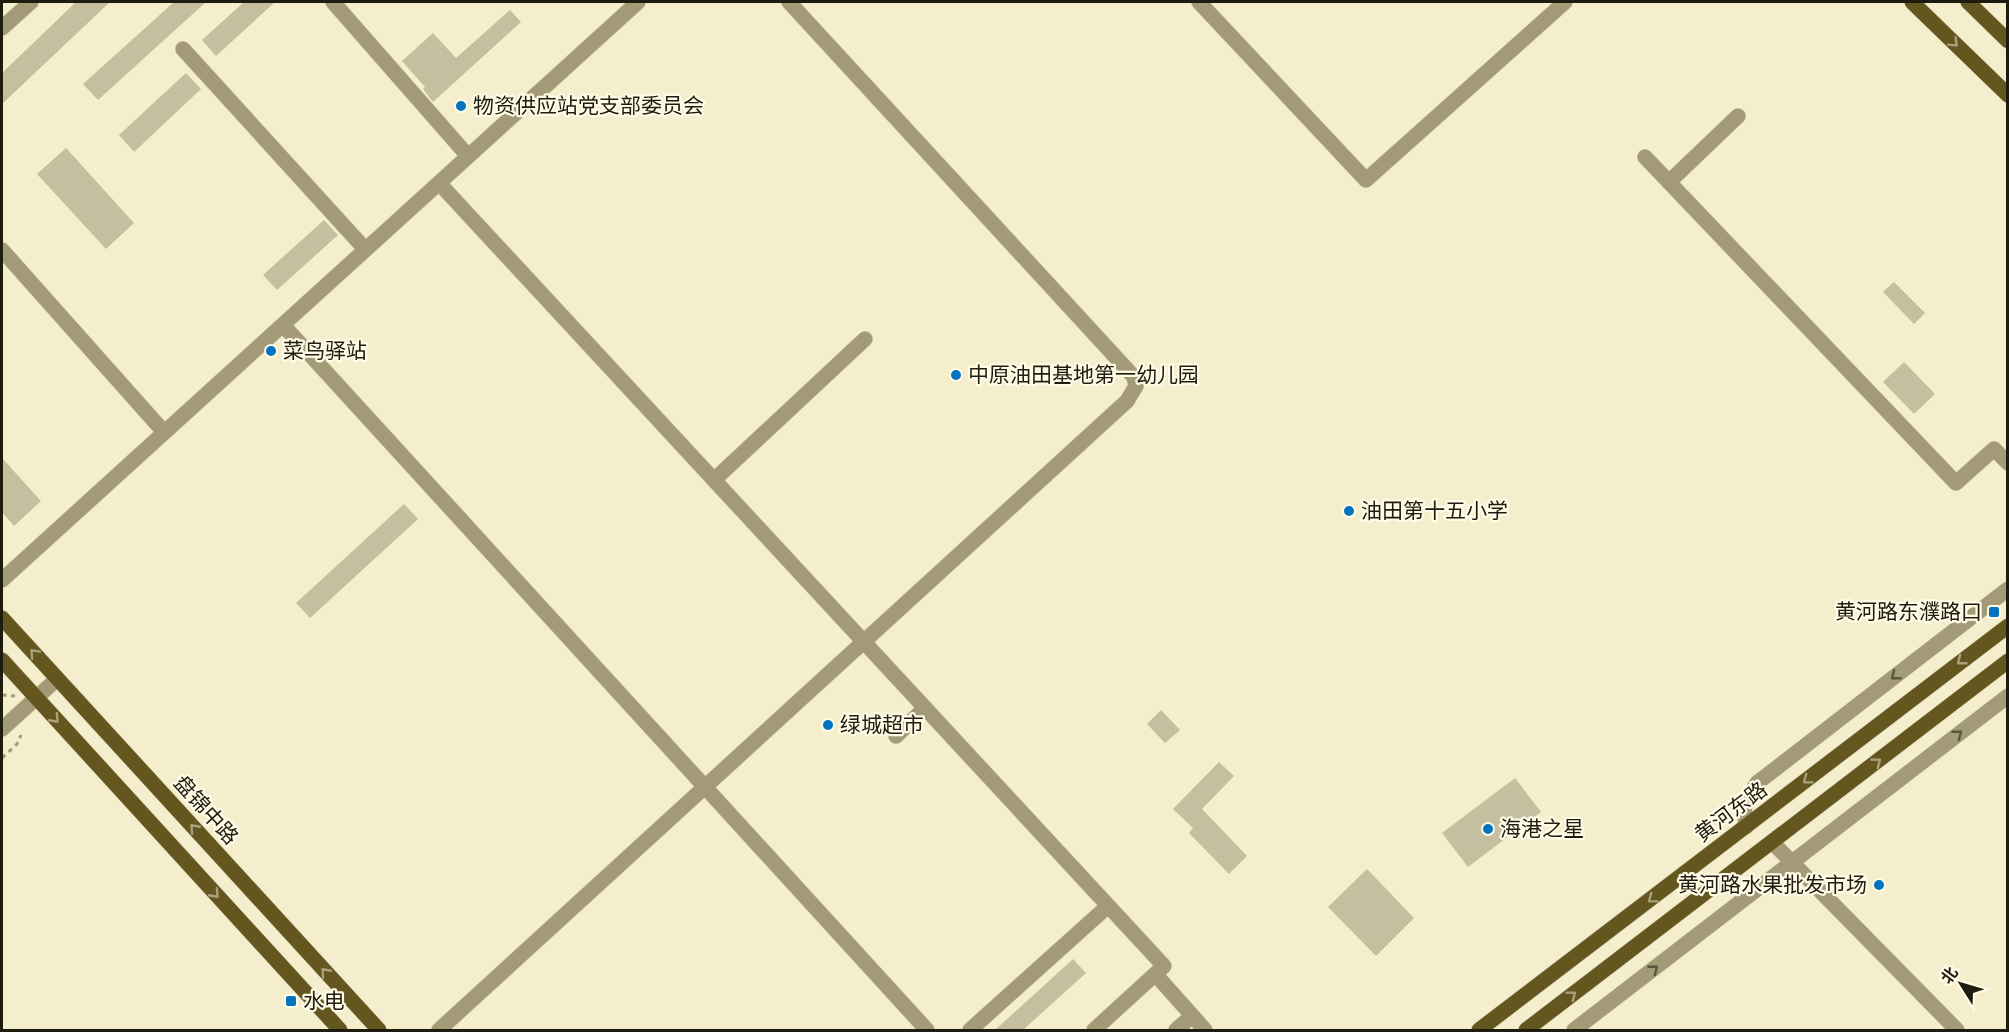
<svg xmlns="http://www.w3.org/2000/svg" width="2009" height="1032" font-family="'Titillium Web','Noto Sans SC',sans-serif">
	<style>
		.building { fill: #c6bf9f }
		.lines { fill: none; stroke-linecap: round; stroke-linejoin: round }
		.minor-casing { stroke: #d3ccae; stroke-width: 16 }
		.major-casing { stroke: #d3ccae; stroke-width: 16 }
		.path { stroke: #9f9a81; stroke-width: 3; stroke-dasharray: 4.5 4.5; stroke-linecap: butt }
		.minor { stroke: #a39b77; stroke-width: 15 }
		.major { stroke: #63571f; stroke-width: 15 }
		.oneway { stroke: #a9a179 }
		.oneway2 { stroke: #5a553e }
		.poi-dot { fill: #0274bf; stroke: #fffbe7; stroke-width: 2 }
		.labels { text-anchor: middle; stroke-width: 4.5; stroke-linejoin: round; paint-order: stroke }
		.poi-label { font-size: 21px; fill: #1e1b0f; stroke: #fffbe7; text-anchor: start }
		.street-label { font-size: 21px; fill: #1e1b0f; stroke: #fffbe7 }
	</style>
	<rect width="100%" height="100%" fill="#f5eecc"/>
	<!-- building -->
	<g class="building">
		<path d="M76,2H110L2,104V73Z"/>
		<path d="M174,2H206L98,100L83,84Z"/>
		<path d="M244,2H275L216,56L202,40Z"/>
		<path d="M510,10L521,22L433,102L423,89L425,87L402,61L433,33L456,58Z"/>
		<path d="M186,73L201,89L134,152L119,135Z"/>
		<path d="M66,148L134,223L106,249L37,174Z"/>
		<path d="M324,220L338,235L277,290L263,275Z"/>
		<path d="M1894,282L1925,313L1914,324L1883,292Z"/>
		<path d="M1904,362L1935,394L1914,414L1883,382Z"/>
		<path d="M2,458L41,501L14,526L2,512Z"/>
		<path d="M404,504L418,519L310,618L296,603Z"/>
		<path d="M1161,710L1180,730L1165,743L1147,724Z"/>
		<path d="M1219,762L1234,776L1202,809L1247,856L1229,874L1189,833L1193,828L1173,809Z"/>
		<path d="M1515,778L1541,812L1468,867L1442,833Z"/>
		<path d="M1367,869L1414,918L1376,956L1328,907Z"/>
		<path d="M1073,959L1086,973L1023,1030H995Z"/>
	</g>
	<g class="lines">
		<!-- minor casing -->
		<g class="minor-casing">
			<g id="minor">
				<path d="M333,2L468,156"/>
				<path d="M1199,2L1366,180L1565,2"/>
				<path d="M2,28L31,2"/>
				<path d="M183,49L365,249"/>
				<path d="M1645,157L1956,483L1994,449L2008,463"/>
				<path d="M1669,182L1738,116"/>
				<path d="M439,183L1164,966L1094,1030"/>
				<path d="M2,250L164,432"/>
				<path d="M283,325L927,1030"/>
				<path d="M714,480L865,339"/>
				<path d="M2,580L638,2"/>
				<path d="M2,729L57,679"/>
				<path d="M896,736L925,708"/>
				<path d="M1746,827L1744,805L1757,783L2008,589"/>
				<path d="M1772,842L1957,1030"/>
				<path d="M1156,975L1205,1030"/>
				<path d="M439,1030L1127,401L1136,386L1134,377L789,2"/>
				<path d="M970,1030L1108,906"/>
				<path d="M1176,1030L1192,1016"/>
				<path d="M1574,1030L2008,696"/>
			</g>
		</g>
		<!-- major casing -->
		<g class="major-casing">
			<g id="major">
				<path d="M1912,2L2008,95"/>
				<path d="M1968,2L2008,41"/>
				<path d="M2,618L379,1030"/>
				<path d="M2,660L340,1030"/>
				<path d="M1479,1030L2008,626"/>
				<path d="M1526,1030L2008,661"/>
			</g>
		</g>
		<!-- path -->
		<g class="path">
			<path d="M2,695L15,696"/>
			<path d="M2,758L17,744L21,735"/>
		</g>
		<!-- minor -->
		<use href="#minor" class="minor"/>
		<!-- major -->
		<use href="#major" class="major"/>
	</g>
	<!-- one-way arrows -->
	<defs><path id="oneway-chevron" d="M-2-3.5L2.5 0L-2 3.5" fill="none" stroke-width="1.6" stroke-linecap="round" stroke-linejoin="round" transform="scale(1.5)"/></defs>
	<g class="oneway">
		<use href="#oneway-chevron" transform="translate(1954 43) rotate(45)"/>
		<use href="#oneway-chevron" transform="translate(34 653) rotate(-133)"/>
		<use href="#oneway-chevron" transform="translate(1961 661) rotate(142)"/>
		<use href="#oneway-chevron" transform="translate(55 719) rotate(48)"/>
		<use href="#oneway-chevron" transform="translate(1877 762) rotate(-37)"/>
		<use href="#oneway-chevron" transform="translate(1807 780) rotate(143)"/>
		<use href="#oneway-chevron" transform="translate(194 828) rotate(-132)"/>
		<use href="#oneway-chevron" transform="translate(215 894) rotate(48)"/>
		<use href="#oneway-chevron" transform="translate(1652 899) rotate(143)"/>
		<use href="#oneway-chevron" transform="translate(325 972) rotate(-132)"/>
		<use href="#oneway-chevron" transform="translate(1572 995) rotate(-37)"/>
	</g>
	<g class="oneway2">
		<use href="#oneway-chevron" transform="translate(1895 676) rotate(142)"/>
		<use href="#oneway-chevron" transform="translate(1958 734) rotate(-38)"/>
		<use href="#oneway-chevron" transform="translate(1654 969) rotate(-38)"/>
	</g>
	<!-- markers -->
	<g class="poi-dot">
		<circle cx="461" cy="106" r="6"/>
		<circle cx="271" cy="351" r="6"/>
		<circle cx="956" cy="375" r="6"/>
		<circle cx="1349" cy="511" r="6"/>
		<rect x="1988" y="606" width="12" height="12" rx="3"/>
		<circle cx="828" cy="725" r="6"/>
		<circle cx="1488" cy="829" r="6"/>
		<circle cx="1879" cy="885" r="6"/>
		<rect x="285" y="995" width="12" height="12" rx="3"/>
	</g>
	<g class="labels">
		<!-- poi labels -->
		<g class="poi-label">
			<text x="473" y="113">物资供应站党支部委员会</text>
			<text x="283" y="358">菜鸟驿站</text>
			<text x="968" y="382">中原油田基地第一幼儿园</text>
			<text x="1361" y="518">油田第十五小学</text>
			<text x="1982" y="619" text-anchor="end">黄河路东濮路口</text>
			<text x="840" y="732">绿城超市</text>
			<text x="1500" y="836">海港之星</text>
			<text x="1867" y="892" text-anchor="end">黄河路水果批发市场</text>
			<text x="303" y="1008">水电</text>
		</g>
		<!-- street labels -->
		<g class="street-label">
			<text transform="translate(206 810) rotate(48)" y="7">盘锦中路</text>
			<text transform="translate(1731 812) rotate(-37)" y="7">黄河东路</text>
		</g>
	</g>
	<!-- border -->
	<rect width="2009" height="1032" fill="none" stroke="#1e1b0f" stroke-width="6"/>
	<!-- north arrow -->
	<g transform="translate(1961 984) rotate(307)" stroke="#fffbe7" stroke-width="4.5" paint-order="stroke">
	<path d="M0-4.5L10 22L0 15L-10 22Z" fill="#1e1b0f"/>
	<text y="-9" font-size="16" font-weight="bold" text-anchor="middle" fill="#1e1b0f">北</text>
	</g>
</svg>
